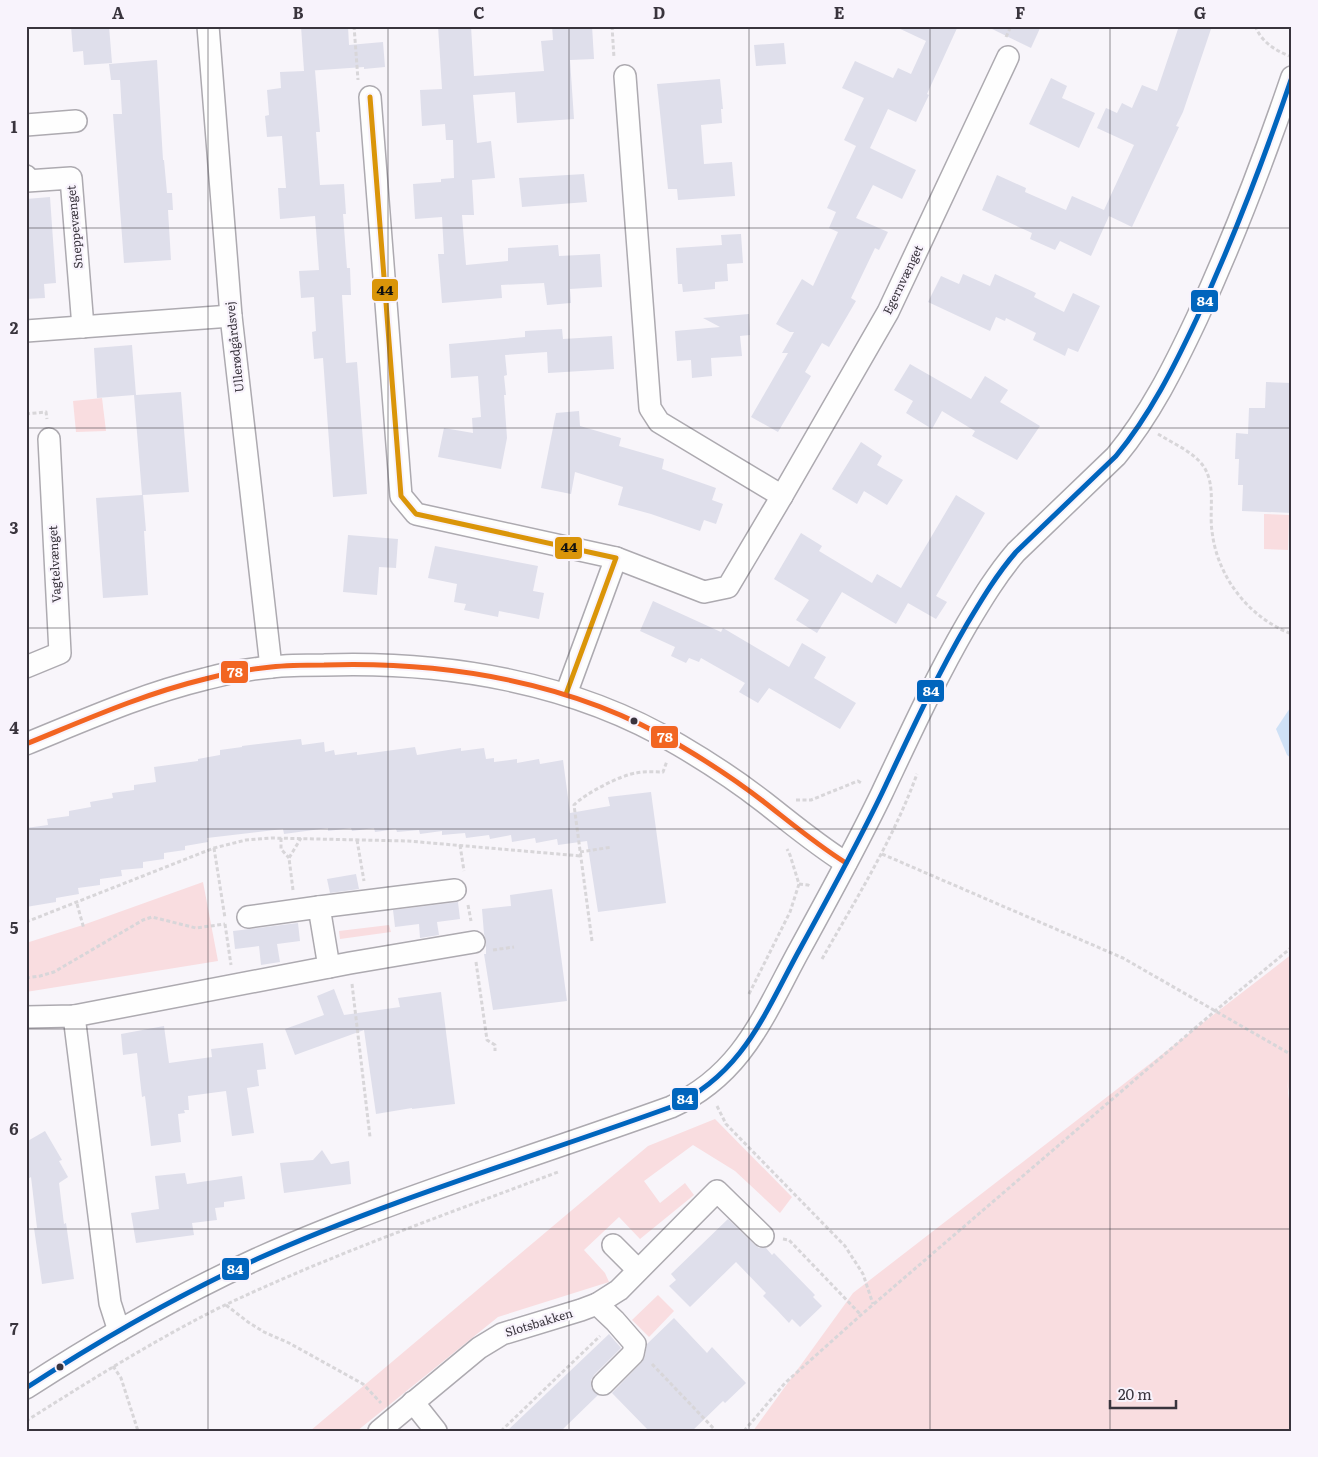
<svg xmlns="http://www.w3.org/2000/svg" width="1318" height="1457" font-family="Literata,serif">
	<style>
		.green { fill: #f9dde0 }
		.water { fill: #cfe1f6 }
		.building { fill: #dfdfeb }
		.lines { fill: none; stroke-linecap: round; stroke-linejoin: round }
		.minor-casing { stroke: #adaab0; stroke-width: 24 }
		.path { stroke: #d8d6d9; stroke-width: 3; stroke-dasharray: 4 2.5; stroke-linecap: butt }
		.minor { stroke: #fefefe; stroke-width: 21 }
		.bus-1-casing { stroke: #f8f3fc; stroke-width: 9 }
		.bus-2-casing { stroke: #f8f3fc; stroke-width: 9 }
		.bus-3-casing { stroke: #f8f3fc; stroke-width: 9 }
		.bus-1 { stroke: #da9509; stroke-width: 5 }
		.bus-2 { stroke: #f26522; stroke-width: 5 }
		.bus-3 { stroke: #0065bd; stroke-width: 5 }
		.grid { fill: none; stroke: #39343d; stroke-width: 1; stroke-opacity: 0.55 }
		.bus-dot { fill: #39343d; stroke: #f8f3fc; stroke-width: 2 }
		.labels { text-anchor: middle; stroke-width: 4.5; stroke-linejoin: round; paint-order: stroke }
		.street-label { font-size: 12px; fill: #39343d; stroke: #f8f3fc }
		.line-badge { stroke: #f8f3fc; stroke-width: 2 }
		.badge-label { font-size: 14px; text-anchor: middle; font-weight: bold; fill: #fff }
		.pale-badge-label { font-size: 14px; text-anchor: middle; font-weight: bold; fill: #111 }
		.neatline { fill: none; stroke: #39343d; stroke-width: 2 }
		.grid-label { font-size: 16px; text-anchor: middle; font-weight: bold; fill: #39343d }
	</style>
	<rect width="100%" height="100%" fill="#f8f5fa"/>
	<!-- green -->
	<g class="green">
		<path d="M102,398L106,431L76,432L73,401Z"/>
		<path d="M1264,514L1289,515L1288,550L1264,549Z"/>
		<path d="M203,882L218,961L26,992V943L83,925Z"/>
		<path d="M389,925L391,932L340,939L339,931Z"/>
		<path d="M1292,954V1113L1287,1080L1292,1129V1431H753L853,1293Z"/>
		<path d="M715,1119L792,1197L780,1213L735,1171L693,1145L644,1181L660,1203L685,1183L694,1195L640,1239L619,1217L584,1250L605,1273L609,1282L498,1317L357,1431H310L648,1146Z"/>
		<path d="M658,1295L674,1311L649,1337L632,1320Z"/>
	</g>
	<!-- water -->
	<path class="water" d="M1292,705V759L1287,755L1276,729Z"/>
	<!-- building -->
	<g class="building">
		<path d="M71,26H109L112,63L84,65L83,51L73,52Z"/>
		<path d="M301,26H348L349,45L383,42L385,67L364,69V67L306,71L315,70L320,132H316L320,185L344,184L346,214H343L347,268H350L351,295H342L346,363L357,362L367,494L333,497L323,358L314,359L312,332L316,331L314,297L301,298L299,271L319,270L315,216L280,219L278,188H286L282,136L267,137L265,116L269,115L267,90L281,88L280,72L304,71Z"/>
		<path d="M438,26H471L474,76L544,71L541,41L553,40L552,26H592L594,59L570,60L574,119L517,123L515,92L473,95L477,143L491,141L495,178L472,180L474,215H462L466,265L508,261V248L558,245L559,256L600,254L602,287L570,289L571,303L547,305L544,283L501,285L502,298L442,303L438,254H444L442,217L415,219L413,184L441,182V179L454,178L453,140H446L445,124L422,126L420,90L442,89Z"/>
		<path d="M894,26H958L927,94L929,95L916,122L888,109L870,148L916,170L902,199L873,185L856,218L888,232L879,250L875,248L851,298L856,301L829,347L822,343L805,372L811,376L778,432L751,417L788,353H782L794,332H790L776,324L802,279L813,286L838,232L829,228L836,212L827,208L856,146L844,140L864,98L842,88L855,61L893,78L898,68L911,74L926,41Z"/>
		<path d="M986,26H1041L1031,48Z"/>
		<path d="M1179,26H1212L1183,112L1176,126L1179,127L1132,227L1109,216L1091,256L1060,241L1055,250L1030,239L1032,233L982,210L997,175L1026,188L1025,192L1066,210L1072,196L1104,210L1134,145L1097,128L1106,108L1117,113L1122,103L1132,108L1142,85L1157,91Z"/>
		<path d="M784,43L786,64L756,66L754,45Z"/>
		<path d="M157,60L163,160H164L167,193H172L173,210H168L171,260L124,263L113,114H122L120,80H111L109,64Z"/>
		<path d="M1051,78L1067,86L1062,98L1095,113L1079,148L1029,124Z"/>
		<path d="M720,79L723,109H721L722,123L701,125L704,164L732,162L735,196L678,200L677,189H668L657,84Z"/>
		<path d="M584,174L587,202L522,207L519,178Z"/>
		<path d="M50,197L56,283L44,284L45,298L26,299V199Z"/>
		<path d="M741,234L743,263L727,264L728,281L715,282V289L683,292L682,284H678L676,248L722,245L721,235Z"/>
		<path d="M963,274L990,286L995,274L1036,293L1034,297L1064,312L1073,293L1100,306L1078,352L1068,348L1065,356L1033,340L1036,333L1006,318L1005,321L996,317L990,331L928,302L941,276L959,284Z"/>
		<path d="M749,314L750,335L740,336L742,356L711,358L712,376L692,378L691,360L677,361L675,331L720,327L703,318Z"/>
		<path d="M562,329L563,339L612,336L614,369L548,373L547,352L505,355L507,375L504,376L506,395H504L507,438L501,469L438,457L444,428L473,433L472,418L481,417L478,376L451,378L449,344L525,337V331Z"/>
		<path d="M132,345L136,395L181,392L189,492L143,495L146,531H144L148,595L103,598L96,498L142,495L134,395L97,398L94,348Z"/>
		<path d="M910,364L971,399L985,376L1008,390L1000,402L1040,426L1017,460L972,436L975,431L942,411L932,429L906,413L913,401L894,390Z"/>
		<path d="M1266,382L1292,383V435H1290L1289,476H1292V513L1242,511L1243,485H1238L1239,459H1235L1236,433L1248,434L1249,408H1265Z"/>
		<path d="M579,411L580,426L621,438L619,446L664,459L662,469L716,488L712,500L723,504L716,524L704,520L700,531L651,514L618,505L623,487L575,472L571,494L541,488L556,413Z"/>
		<path d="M861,442L882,456L877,465L903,480L887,505L864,491L857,504L832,489Z"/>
		<path d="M956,495L985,513L936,596L947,602L936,619L908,603L896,624L842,592L817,633L796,620L809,600L774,579L801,533L822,546L819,551L872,583L877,574L901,588Z"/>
		<path d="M348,535L398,539L396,568L379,567L377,595L343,592Z"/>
		<path d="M435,546L538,566L533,591L544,593L539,619L499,611L498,617L464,610L466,604L454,602L457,584L428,578Z"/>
		<path d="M653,601L721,632L723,628L789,667L802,643L826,657L814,678L856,703L840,729L769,688L758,703L739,692L745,683L701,658L699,662L689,658L686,663L671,656L675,647L640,631Z"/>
		<path d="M301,739L302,745L324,742L325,752L334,750L335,755L357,752V755L415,747L417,755L461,748V751L484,748L486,759L494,758V762L517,759V763L539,759L540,764L563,760L570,813L610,806L608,797L651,792L666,903L598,912L587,841L558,845L557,839L536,843L535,838L512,842L511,835L490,839L489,835L466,838L465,833L442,835V831L420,834L419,830L397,832L396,829L375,832L374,828L352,831L351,828L328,831V828L284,834L283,829L207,838L208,842L185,846V850L164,853V859L143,862V868L121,870L122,876L100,879V885L78,888L79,894L56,898V902L26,907V828L48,825L47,819L69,816V811L91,807L90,802L113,798L112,793L134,790V785L156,782L154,767L198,761V759L220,755V750L242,747V746Z"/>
		<path d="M356,874L359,889L330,893L327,879Z"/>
		<path d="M552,889L567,1001L493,1010L484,954H486V940L484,934L482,909L511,906L510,895Z"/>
		<path d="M458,902L460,919L437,922L439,935L420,938L419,924L395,927L393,910Z"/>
		<path d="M298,923L300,941L277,944L280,962L261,965L259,946L235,949L233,931Z"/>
		<path d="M334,989L344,1015L400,1007L398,998L441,992L455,1104L412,1109V1108L376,1114L364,1030L295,1055L285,1029L324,1015L317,996Z"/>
		<path d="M164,1026L169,1063L212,1057L211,1049L263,1043L266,1069L257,1070L259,1086L247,1088L254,1133L232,1136L226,1091L188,1096L189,1110H184L185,1113L178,1114L181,1142L151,1146L145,1096L142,1097L137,1053L123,1055L121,1034Z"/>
		<path d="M45,1131L62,1160L59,1161L68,1177L59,1183L64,1224L66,1223L74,1279L42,1284L34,1228H37L31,1177L26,1180V1142Z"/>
		<path d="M322,1150L331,1164L349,1161L351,1184L284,1193L280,1163L313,1160Z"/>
		<path d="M185,1173L187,1184L242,1176L245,1199L224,1202V1207L215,1208L217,1220L192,1223L194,1235L136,1243L131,1213L159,1209L155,1176Z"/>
		<path d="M728,1219L755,1245L759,1248H766L772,1255L774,1253L815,1295L813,1297L822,1306L800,1327L792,1319L789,1323L776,1309L763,1296L766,1293L736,1262L690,1307L669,1286L676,1280L671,1274Z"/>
		<path d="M674,1318L707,1353L712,1347L746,1383L725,1403L723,1401L692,1431H649L612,1393L642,1362L645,1356L647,1344Z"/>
		<path d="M609,1334L621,1348L594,1375L591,1380V1388L598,1395L561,1431H507Z"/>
	</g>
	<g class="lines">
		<!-- minor casing -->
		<g class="minor-casing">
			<g id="minor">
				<path d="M208,26L231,316L271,667"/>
				<path d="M625,76L650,408L659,422L782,496"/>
				<path d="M370,97L401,496L416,514L616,558L566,694"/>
				<path d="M26,125L76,121"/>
				<path d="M26,176L27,181L71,178L83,327"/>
				<path d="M26,331L231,316"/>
				<path d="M616,558L704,592L728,587L782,496L888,312L1008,57"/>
				<path d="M26,667L60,653L49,439"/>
				<path d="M26,744C85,720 143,694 205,679C227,673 250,669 271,667C289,665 307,665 324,665C446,661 574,682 679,745C708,762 737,781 764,802C791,823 817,845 846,863"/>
				<path d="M319,907L455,890"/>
				<path d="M248,917L319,907L329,967"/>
				<path d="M74,1016L110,1303L119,1331"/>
				<path d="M26,1017L74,1016L350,963L474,942"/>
				<path d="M613,1245L638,1270"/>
				<path d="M597,1304L615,1321L635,1344L633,1354L603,1384"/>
				<path d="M26,1388C100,1340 176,1296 257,1259C391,1199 533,1157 671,1107C744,1074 765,1012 801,947C829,896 857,845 882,793C909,736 935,679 967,624C982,599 997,574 1016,552L1116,456C1150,415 1174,367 1197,318C1233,240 1264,159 1292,77"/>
				<path d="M413,1402L436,1431"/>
				<path d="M379,1431L479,1348L502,1334L581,1310L597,1304L619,1290L717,1191L763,1236"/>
			</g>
		</g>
		<!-- path -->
		<g class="path">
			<path d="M354,26L358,80"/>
			<path d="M612,26L614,58"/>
			<path d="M1255,26C1262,42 1273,49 1289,56"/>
			<path d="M1006,37L1011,26"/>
			<path d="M26,414L46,412L47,419"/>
			<path d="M1158,434C1174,444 1194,452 1204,467C1216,486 1209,511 1212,531C1217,577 1249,618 1292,634"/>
			<path d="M796,800H811L858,781L863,784"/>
			<path d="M281,838V849L289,858"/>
			<path d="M357,840L364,881"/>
			<path d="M460,845L464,871"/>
			<path d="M214,848L225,918"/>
			<path d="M580,852L612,847"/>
			<path d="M882,854L1123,958L1292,1055"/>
			<path d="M799,884L808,885L811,887"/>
			<path d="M293,890L289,858L301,838"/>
			<path d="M77,904L84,929"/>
			<path d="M468,905L471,921"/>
			<path d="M26,922L214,848L246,840L271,838L408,841L581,856"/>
			<path d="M225,924L231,965"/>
			<path d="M592,941L574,805C584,794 621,775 636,773C645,771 654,772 663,772L667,761"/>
			<path d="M493,950L514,947"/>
			<path d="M822,959C856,899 893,840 917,774"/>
			<path d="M476,962L487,1040L495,1045V1051"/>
			<path d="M26,978L40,976L54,972L143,920L152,917L196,928L225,924"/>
			<path d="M352,984L370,1137"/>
			<path d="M749,994L790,912L799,884L790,855L787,849"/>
			<path d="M717,1106L726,1124L845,1246L863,1274L873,1304"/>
			<path d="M783,1239L789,1240L861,1315"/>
			<path d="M226,1305L248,1322L264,1332L289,1343L363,1384L381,1403"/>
			<path d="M652,1364L716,1431"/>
			<path d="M113,1366L121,1378L138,1431"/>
			<path d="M26,1421C91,1380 156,1339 225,1305C333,1254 447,1214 558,1172"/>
			<path d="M501,1431L600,1336"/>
			<path d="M744,1431L785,1383L861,1315L1215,1011L1292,947"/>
		</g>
		<!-- minor -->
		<use href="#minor" class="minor"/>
		<!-- bus-1 casing -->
		<g class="bus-1-casing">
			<path id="bus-1" d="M370,97L401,496L416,514L616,558L566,694"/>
		</g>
		<!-- bus-2 casing -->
		<g class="bus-2-casing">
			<path id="bus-2" d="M26,744C85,720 143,694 205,679C227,673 250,669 271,667C289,665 307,665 324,665C446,661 574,682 679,745C708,762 737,781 764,802C791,823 817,845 846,863"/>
		</g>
		<!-- bus-3 casing -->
		<g class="bus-3-casing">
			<path id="bus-3" d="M26,1388C100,1340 176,1296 257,1259C391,1199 533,1157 671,1107C744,1074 765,1012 801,947C829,896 857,845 882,793C909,736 935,679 967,624C982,599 997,574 1016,552L1116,456C1150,415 1174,367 1197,318C1233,240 1264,159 1292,77"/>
		</g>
		<!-- bus-1 -->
		<use href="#bus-1" class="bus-1"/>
		<!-- bus-2 -->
		<use href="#bus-2" class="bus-2"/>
		<!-- bus-3 -->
		<use href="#bus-3" class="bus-3"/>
	</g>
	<!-- grid -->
	<path class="grid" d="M208,26V1431M388,26V1431M569,26V1431M749,26V1431M930,26V1431M1110,26V1431M26,228H1292M26,428H1292M26,628H1292M26,829H1292M26,1029H1292M26,1229H1292"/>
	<!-- markers -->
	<g class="bus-dot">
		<circle cx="634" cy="721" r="4.5"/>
		<circle cx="60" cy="1367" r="4.5"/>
	</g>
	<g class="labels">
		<!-- street labels -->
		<g class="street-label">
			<text transform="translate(75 227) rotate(-95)" y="4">Sneppevænget</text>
			<text transform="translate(903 280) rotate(-64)" y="4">Egernvænget</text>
			<text transform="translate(235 347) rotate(-96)" y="4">Ullerødgårdsvej</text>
			<text transform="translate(55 564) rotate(-93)" y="4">Vagtelvænget</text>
			<text transform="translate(539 1323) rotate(-17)" y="4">Slotsbakken</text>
		</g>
	</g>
	<g class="line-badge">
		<rect x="371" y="278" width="28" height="24" rx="5" fill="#da9509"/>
		<rect x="1190" y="289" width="29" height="24" rx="5" fill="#0065bd"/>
		<rect x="554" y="536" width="29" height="24" rx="5" fill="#da9509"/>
		<rect x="220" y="660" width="29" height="24" rx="5" fill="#f26522"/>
		<rect x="916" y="679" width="29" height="24" rx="5" fill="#0065bd"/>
		<rect x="650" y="725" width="29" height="24" rx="5" fill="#f26522"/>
		<rect x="671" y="1087" width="28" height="24" rx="5" fill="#0065bd"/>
		<rect x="221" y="1257" width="29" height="24" rx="5" fill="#0065bd"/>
	</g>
	<g class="badge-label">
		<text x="1205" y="306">84</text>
		<text x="235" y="677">78</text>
		<text x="931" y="696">84</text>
		<text x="665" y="742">78</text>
		<text x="685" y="1104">84</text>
		<text x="235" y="1274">84</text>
	</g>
	<g class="pale-badge-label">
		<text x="385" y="295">44</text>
		<text x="569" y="552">44</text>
	</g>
	<!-- border -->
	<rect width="1318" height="1457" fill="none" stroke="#f8f3fc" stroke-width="55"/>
	<!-- scale -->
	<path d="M1110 1400v8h66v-8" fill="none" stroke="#39343d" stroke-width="2.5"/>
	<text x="1118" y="1400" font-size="15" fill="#39343d" stroke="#f8f3fc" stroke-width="4" paint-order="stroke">20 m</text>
	<rect x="28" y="28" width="1262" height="1402" class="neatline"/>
	<g class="grid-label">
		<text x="118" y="19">A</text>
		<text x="298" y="19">B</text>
		<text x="479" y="19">C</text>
		<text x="659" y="19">D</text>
		<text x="839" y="19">E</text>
		<text x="1020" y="19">F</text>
		<text x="1200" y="19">G</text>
		<text x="14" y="133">1</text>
		<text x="14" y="334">2</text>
		<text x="14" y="534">3</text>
		<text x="14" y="734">4</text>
		<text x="14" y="934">5</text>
		<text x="14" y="1135">6</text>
		<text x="14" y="1335">7</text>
	</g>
</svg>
